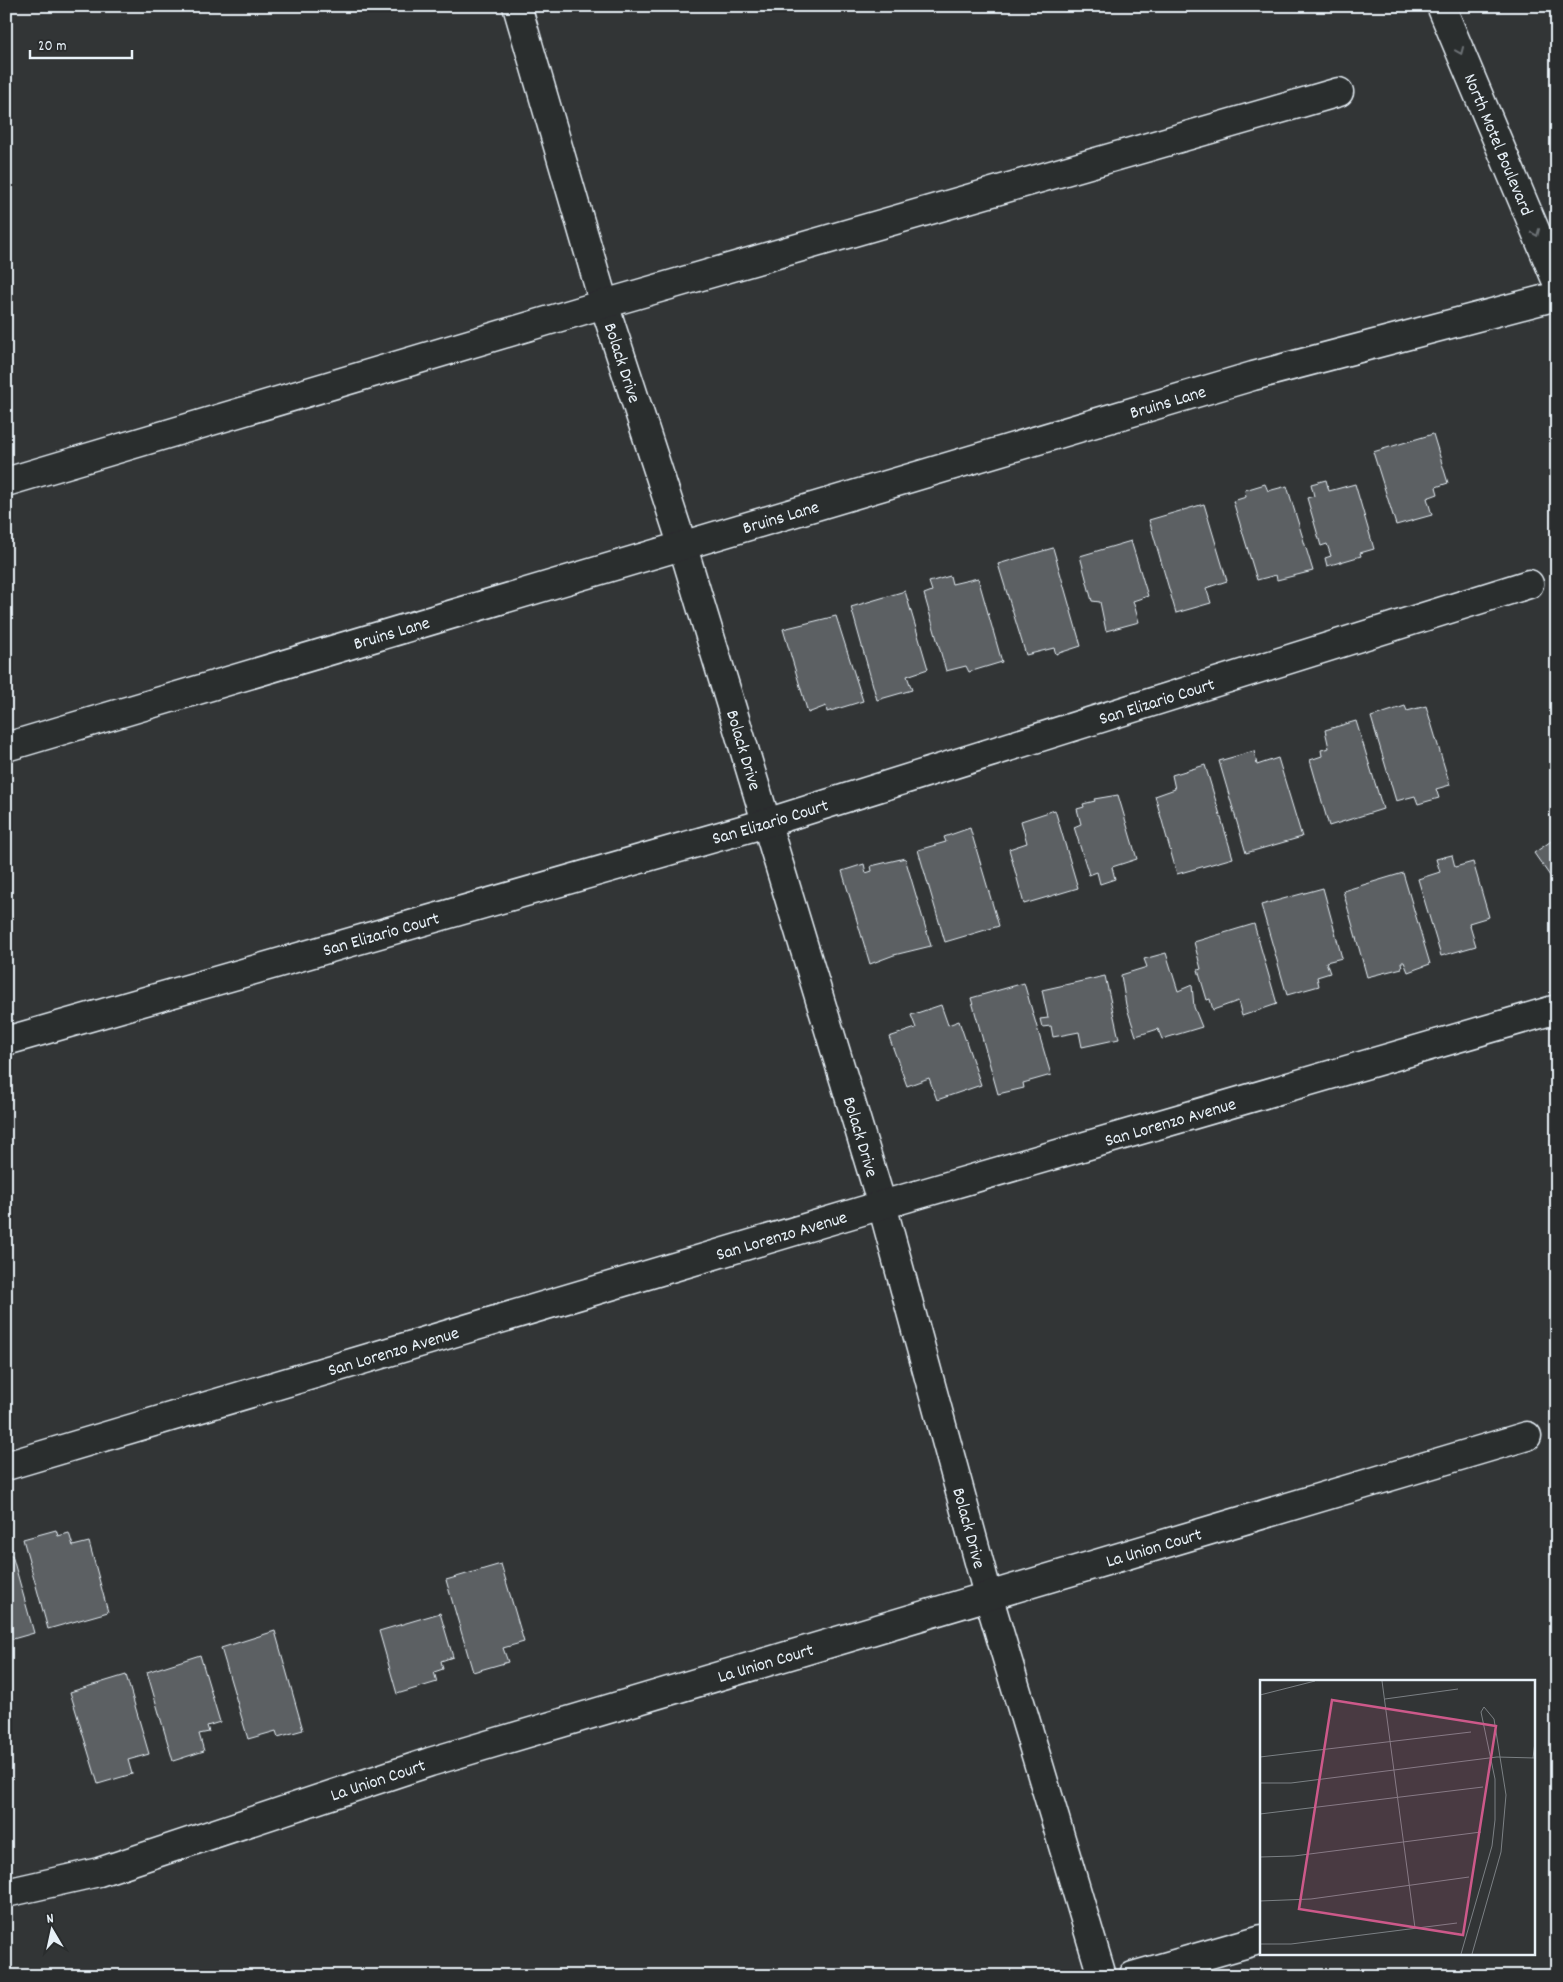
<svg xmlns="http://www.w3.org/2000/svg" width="1563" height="1982" font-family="Dekko,sans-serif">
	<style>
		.building { fill: #5c6063; stroke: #e8f1f8 }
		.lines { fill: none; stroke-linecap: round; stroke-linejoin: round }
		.minor-casing { stroke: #e8f1f8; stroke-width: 31 }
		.minor { stroke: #2a2d2e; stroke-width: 28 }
		.oneway { stroke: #6c7275 }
		.labels { text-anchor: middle; stroke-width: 4; stroke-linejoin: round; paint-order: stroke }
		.street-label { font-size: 18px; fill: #e8f1f8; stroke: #2a2d2e }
		.inset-road { fill: none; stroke: #7b8084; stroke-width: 1 }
		.view { fill: #cd598a; fill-opacity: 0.15; stroke: #cd598a; stroke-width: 2.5 }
		.inset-edge { fill: none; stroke: #e8f1f8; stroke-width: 2.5 }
	</style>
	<rect width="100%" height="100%" fill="#323536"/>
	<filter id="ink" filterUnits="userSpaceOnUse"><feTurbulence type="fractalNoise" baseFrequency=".02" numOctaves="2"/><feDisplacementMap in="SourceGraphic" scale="10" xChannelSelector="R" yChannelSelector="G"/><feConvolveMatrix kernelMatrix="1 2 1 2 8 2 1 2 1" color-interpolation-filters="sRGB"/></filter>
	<g filter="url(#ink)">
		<!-- building -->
		<g class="building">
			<path d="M1433,434L1448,483L1436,487L1438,494L1427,498L1432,515L1396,525L1373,452Z"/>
			<path d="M1326,480L1329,491L1355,484L1374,549L1360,553L1361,556L1327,566L1325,558L1331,556L1327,544L1321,546L1307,498L1314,496L1311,484Z"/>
			<path d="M1265,484L1268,491L1287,486L1313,571L1277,580L1276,575L1257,580L1233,501L1246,497L1245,490Z"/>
			<path d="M1204,504L1227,581L1206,588L1211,603L1176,613L1149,520Z"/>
			<path d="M1131,541L1148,596L1133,601L1139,622L1106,631L1100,602L1092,601L1080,556Z"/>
			<path d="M1053,548L1081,646L1056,654L1054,648L1026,655L998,564Z"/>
			<path d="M950,576L952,584L978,578L1002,662L969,672L966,666L946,671L924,594L932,591L929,582Z"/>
			<path d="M905,591L928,669L907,676L912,690L877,700L851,607Z"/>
			<path d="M836,616L863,701L827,712L826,706L808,713L783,629Z"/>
			<path d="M1405,706L1407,711L1426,706L1450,785L1436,789L1439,798L1418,804L1415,796L1396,801L1371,717Z"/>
			<path d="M1356,721L1383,809L1329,826L1310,760L1322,756L1321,750L1329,748L1325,730Z"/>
			<path d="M1254,751L1257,765L1278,758L1302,837L1246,853L1219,761Z"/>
			<path d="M1205,765L1233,858L1177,874L1155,796L1175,789L1172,775Z"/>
			<path d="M1118,795L1137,859L1112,867L1115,879L1100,884L1097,872L1089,875L1074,827L1081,824L1077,809L1084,807L1083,804L1095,801L1094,799Z"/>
			<path d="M1055,810L1078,888L1024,904L1009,849L1027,843L1021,821Z"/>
			<path d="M970,828L999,926L945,942L918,850L946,842L944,837Z"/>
			<path d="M1557,837V886L1534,853Z"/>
			<path d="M1452,855L1455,867L1473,862L1489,917L1469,923L1476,946L1441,956L1418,879L1440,872L1436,859Z"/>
			<path d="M905,858L931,946L894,955L870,964L842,871L864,864L866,873L872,871L871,866Z"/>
			<path d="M1403,873L1430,964L1408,972L1404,962H1401L1402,968L1367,977L1343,891Z"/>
			<path d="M1323,888L1342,958L1326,962L1330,973L1317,977L1319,986L1287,995L1261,905Z"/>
			<path d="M1254,924L1277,1004L1242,1016L1238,1001L1213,1010L1210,999L1207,1000L1198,970L1201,969L1194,942Z"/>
			<path d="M1166,953L1178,991L1192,985L1194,1007L1202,1027L1162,1039L1158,1029L1136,1036L1126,1005L1121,975L1147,967L1144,959Z"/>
			<path d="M1105,976L1119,1039L1082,1047L1079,1032L1053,1037L1051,1026L1042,1027L1040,1019L1048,1018L1042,990Z"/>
			<path d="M1024,983L1051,1075L1023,1083L1024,1088L998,1094L971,998Z"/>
			<path d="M941,1005L948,1025L959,1021L981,1085L937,1100L929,1078L907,1086L889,1037L916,1028L911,1015Z"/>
			<path d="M56,1530L58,1536L69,1533L73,1546L89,1542L108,1612L48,1629L23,1539Z"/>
			<path d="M12,1555L34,1633L6,1641V1556Z"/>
			<path d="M501,1564L524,1642L503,1648L508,1662L473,1672L446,1580Z"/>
			<path d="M440,1613L453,1657L441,1661L443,1669L434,1672L437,1682L397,1694L379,1631Z"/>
			<path d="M275,1631L303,1730L278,1737L276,1731L248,1739L221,1648Z"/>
			<path d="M200,1655L220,1722L207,1726L209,1732L199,1734L204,1751L173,1761L147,1672Z"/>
			<path d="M126,1675L149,1754L128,1760L132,1774L98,1784L70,1692Z"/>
		</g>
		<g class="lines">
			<!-- minor casing -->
			<g class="minor-casing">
				<g id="minor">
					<path id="s1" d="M517,6L604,304L683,547L882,1205L988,1595L1102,1976"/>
					<path id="s2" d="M1441,6L1557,282"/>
					<path d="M6,482L604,304L1339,92"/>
					<path id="s3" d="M6,747L1253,376L1557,296"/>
					<path id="s4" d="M6,1041L766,823L1529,584"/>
					<path id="s5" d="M6,1466L882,1205L1557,1009"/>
					<path id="s6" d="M6,1893L99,1872L430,1762L1527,1436"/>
					<path d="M1133,1976L1262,1939"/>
				</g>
			</g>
			<!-- minor -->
			<use href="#minor" class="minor"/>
		</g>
		<!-- one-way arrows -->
		<defs><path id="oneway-chevron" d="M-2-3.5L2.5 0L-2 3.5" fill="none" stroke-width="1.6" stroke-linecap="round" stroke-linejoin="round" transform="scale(1.25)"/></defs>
		<g class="oneway">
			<use href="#oneway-chevron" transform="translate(1460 51) rotate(67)"/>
			<use href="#oneway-chevron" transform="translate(1536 233) rotate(67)"/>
		</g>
	</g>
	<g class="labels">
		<!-- street labels -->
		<g class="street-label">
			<text dy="6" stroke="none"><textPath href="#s2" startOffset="150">North Motel Boulevard</textPath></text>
			<text dy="6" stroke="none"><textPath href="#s1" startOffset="372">Bolack Drive</textPath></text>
			<text dy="6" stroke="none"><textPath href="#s3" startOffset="1212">Bruins Lane</textPath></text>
			<text dy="6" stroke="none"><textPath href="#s3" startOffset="808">Bruins Lane</textPath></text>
			<text dy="6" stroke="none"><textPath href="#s3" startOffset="402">Bruins Lane</textPath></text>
			<text dy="6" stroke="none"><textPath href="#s4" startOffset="1200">San Elizario Court</textPath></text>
			<text dy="6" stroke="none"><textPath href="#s1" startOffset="778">Bolack Drive</textPath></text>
			<text dy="6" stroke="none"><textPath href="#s4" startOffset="795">San Elizario Court</textPath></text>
			<text dy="6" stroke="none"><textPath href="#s4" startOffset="390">San Elizario Court</textPath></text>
			<text dy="6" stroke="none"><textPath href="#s5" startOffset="1214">San Lorenzo Avenue</textPath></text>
			<text dy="6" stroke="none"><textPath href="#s1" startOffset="1182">Bolack Drive</textPath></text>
			<text dy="6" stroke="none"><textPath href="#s5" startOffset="809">San Lorenzo Avenue</textPath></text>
			<text dy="6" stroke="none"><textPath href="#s5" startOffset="404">San Lorenzo Avenue</textPath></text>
			<text dy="6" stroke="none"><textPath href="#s1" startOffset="1588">Bolack Drive</textPath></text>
			<text dy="6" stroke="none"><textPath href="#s6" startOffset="1199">La Union Court</textPath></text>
			<text dy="6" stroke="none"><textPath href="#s6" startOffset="794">La Union Court</textPath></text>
			<text dy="6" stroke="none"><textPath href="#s6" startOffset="389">La Union Court</textPath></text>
		</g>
	</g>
	<!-- overview -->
	<g transform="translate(1260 1680)">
		<rect width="275" height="275" fill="#323536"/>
		<path class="inset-road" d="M122,1L155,248M0,15L55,1M125,19L198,9M0,77L211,52M273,78L275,62M0,103H31L237,77L275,78M0,134L223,107M0,177L34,176L221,152M0,221L51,219L209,197M0,264H31L197,243M201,274L232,166L235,140V99L221,32L224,27L234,39L246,115L241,172L212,274"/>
		<path class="view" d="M72,20L236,46L203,255L39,229Z"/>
		<rect width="275" height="275" class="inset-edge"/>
	</g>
	<!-- margin -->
	<rect width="1563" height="1982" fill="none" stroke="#2a2d2e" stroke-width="25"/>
	<rect x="12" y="12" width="1538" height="1957" fill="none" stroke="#e8f1f8" stroke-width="2" filter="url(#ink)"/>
	<!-- north arrow -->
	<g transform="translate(52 1930) rotate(351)" stroke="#2a2d2e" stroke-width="4" paint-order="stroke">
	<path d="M0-4L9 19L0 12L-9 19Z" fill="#e8f1f8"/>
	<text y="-8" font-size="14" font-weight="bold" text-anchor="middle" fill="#e8f1f8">N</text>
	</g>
	<!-- scale -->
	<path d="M30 50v8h102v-8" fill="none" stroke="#e8f1f8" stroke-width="2.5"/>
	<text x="38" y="50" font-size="15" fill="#e8f1f8" stroke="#2a2d2e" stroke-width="4" paint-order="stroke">20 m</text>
</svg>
